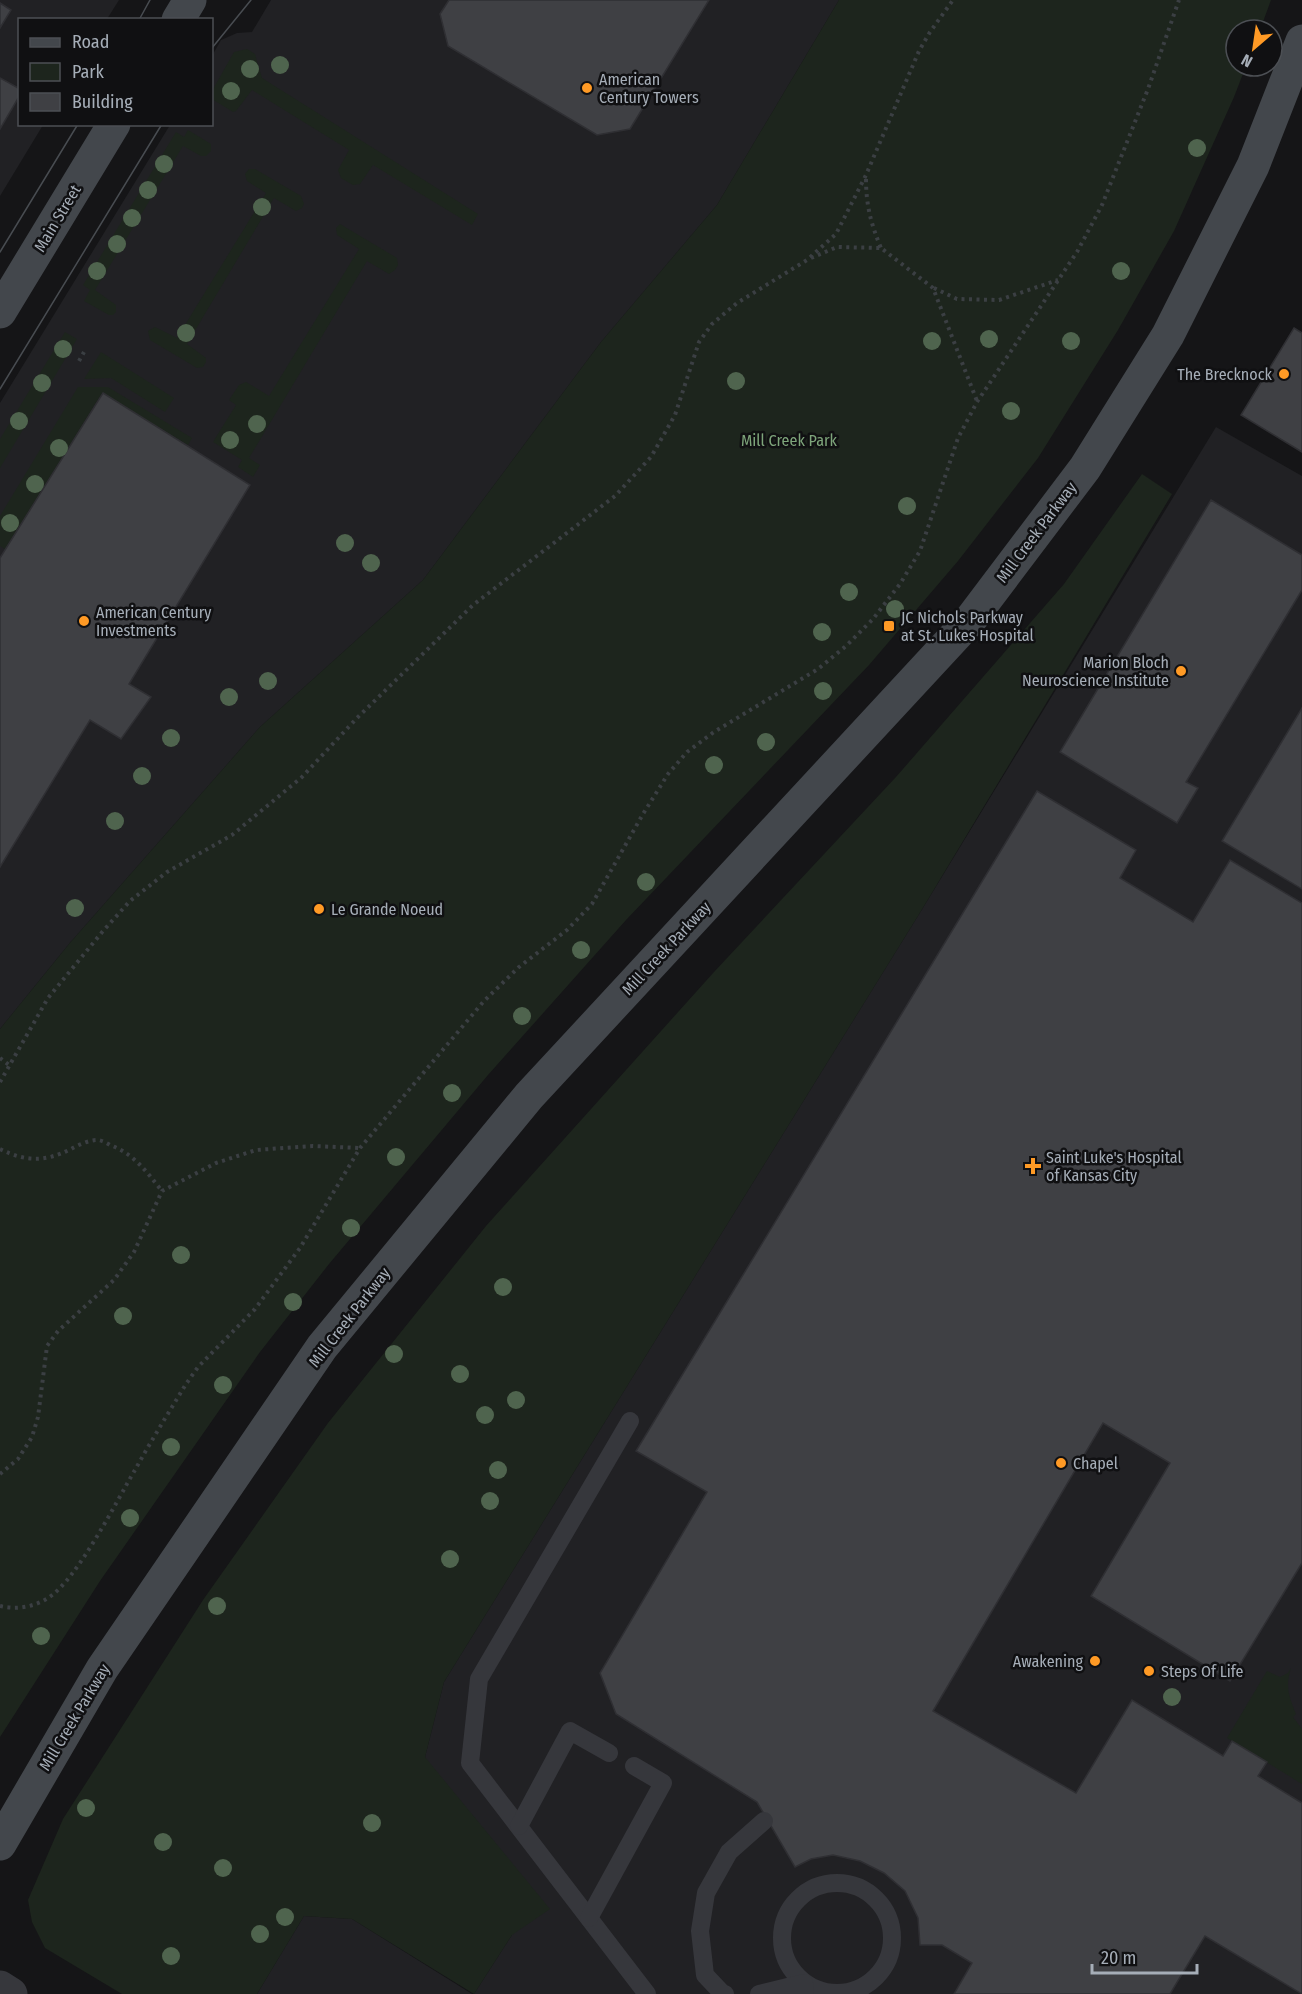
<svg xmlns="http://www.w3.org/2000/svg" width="1302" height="1994" font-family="'Fira Sans Condensed',sans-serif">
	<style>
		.built { fill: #212124 }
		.green { fill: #1d251d }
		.building { fill: #3f4044; stroke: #2f2f33; stroke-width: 1.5 }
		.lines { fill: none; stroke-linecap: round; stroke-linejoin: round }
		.path { stroke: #3b3f43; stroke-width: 4; stroke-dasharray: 3 4.5; stroke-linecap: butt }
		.service { stroke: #36373c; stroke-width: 18 }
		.tertiary { stroke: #36373c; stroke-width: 33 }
		.secondary { stroke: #43474c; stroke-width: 33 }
		.tram { stroke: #484c51; stroke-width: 1.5 }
		.tree { fill: #4f644e }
		.poi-dot { fill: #ff9a25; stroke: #101012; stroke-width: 2 }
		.labels { text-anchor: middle; stroke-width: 5; stroke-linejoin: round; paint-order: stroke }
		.poi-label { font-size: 16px; fill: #a6aeb8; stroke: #101012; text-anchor: start }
		.street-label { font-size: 16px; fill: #a6aeb8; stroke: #101012 }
		.park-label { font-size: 16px; fill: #7ea57b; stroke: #101012 }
	</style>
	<rect width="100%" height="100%" fill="#151517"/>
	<!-- built -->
	<g class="built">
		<path d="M0,0H119L107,19L20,20V124L43,125L0,196Z"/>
		<path d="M271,0H839L717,205L601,342L423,580L260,727L69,944L0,1029V403L170,125L212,124V56L221,40L237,33L252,32Z"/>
		<path d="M1216,427L1302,476V1994H474L512,1935L425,1757L444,1682L921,911Z"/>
		<path d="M304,1916L352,1919L472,1994H257Z"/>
	</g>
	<!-- green -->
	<g class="green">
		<path d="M839,0H1271L1260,30H1236V66H1246L1234,97L1174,231L1118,330L1038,458L958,561L869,665L626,920L488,1075L329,1264L260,1352L100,1581L0,1737V1029L69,944L260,727L423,580L601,342L717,205Z"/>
		<path d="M247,49L255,54L262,78L478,214L472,225L373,165L360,184L353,185L341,178L338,170L349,150L252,90L236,111L233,112L212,99V91L234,52Z"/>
		<path d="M188,130L211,144V151L206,156H201L183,146L95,290L116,305V312L113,315H109L84,301L90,290L83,285L176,132L184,137Z"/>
		<path d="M249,169H255L301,196L304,204L302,208L296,211L274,198L187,344L206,358V362L203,367L197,368L150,340L148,331L155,327L177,338L266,193L247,181L245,174Z"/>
		<path d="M340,224L397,258L398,265L395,270L389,274L367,261L249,458L260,465L253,477L238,467L242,460L213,442L236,405L229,400L239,385L246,382L269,396L359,249L337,235L336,228Z"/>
		<path d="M65,332L77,339L0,468V439Z"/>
		<path d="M101,352L174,398L165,412L111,378L84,379Z"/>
		<path d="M78,387H108L192,438L188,445L102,393L5,549L0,546V516Z"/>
		<path d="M1142,474L1172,494L921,911L444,1682L425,1757L550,1909L512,1935L474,1994L352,1919L304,1916L257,1994H122L45,1948L32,1922L28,1900L63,1819L203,1600L328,1423L486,1226L714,972L896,777L1064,584Z"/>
		<path d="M1291,1668C1285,1686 1289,1697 1296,1714L1293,1717L1302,1729V1784L1227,1738L1267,1671L1280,1677L1288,1673Z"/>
	</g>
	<!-- building -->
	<g class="building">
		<path d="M449,0H709L630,129L597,135L448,46L440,14Z"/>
		<path d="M0,3L11,10L0,28Z"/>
		<path d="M0,78L20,89V95L0,129Z"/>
		<path d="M1294,328L1302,333V452L1241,415Z"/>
		<path d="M103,393L250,485L129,684L151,697L121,739L90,720L0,867V558Z"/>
		<path d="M1211,500L1302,555V590L1186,782L1198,788L1177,823L1060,752Z"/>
		<path d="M1302,708V889L1222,841Z"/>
		<path d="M1037,791L1136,850L1120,878L1193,922L1230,860L1302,903V1563L1230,1681L1091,1596L1170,1463L1103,1423L933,1711L1076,1793L1132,1700L1223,1756L1232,1741L1267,1762L1258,1776L1302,1803V1994L1205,1936L1170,1994H954L972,1963L942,1945H920L918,1918L905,1891L884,1873L860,1861L833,1855L811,1859L795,1867L757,1802L616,1714L600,1673L707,1492L636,1451Z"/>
	</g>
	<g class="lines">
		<!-- path -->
		<g class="path">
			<path d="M866,179C866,205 871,224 881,248"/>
			<path d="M811,258L837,247L881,248L933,288L977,401"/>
			<path d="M934,288L957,299L999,300L1058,280"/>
			<path d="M79,361L84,352"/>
			<path d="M0,1058L9,1065"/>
			<path d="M0,1082L48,998L103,931L130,901L167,872L232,835L302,777L357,718L473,605L615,496L651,457L675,415L699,342L712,324L737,303L807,260L836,234L866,175L919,51L930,32L953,0"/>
			<path d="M0,1149C26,1162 45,1162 71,1149C78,1145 89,1140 97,1140C101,1140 107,1143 110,1145C134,1154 146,1171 162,1191"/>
			<path d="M0,1474L18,1459L32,1437L38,1417L47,1346L58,1331L114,1280L134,1252L162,1191L216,1163L256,1150L313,1146L360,1148"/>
			<path d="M0,1606C16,1610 34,1607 48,1598C77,1580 116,1502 135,1470C151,1441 169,1412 186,1384L198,1367L255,1309L300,1248L360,1148L484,1001L519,967L567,930L592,904L643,814L668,774L687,752L714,732L818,669L846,646L873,619L900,584L920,551L958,438L977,402L1077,252L1102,205L1148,89L1179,0"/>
		</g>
		<!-- service -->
		<g class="service">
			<path d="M630,1421L479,1679L470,1763L647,1994"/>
			<path d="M519,1826L570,1731L609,1753"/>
			<circle cx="837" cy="1938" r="55"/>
			<path d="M589,1918L663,1783L634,1766"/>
			<path d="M725,1994L722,1993L705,1975L700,1931L706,1893L729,1852L764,1821"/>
			<path d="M759,1994L804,1983L805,1992"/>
		</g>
		<!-- tertiary -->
		<path class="tertiary" d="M0,1987L11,1994"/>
		<!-- secondary -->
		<g class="secondary">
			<path d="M178,20L190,0"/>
			<path d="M0,312L114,124"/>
			<path d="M0,1844L102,1669L322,1347L529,1096L971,619L1085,468L1168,335L1253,166L1302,41"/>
		</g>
		<!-- tram -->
		<g class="tram">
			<path d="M139,20L150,0"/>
			<path d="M212,48L251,0"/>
			<path d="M0,252L78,124"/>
			<path d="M0,389L162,124"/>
		</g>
	</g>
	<!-- trees -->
	<g class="tree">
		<circle cx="280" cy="65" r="9"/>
		<circle cx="250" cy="69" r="9"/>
		<circle cx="231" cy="91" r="9"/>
		<circle cx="1197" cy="148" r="9"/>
		<circle cx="164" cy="164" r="9"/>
		<circle cx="148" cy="190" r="9"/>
		<circle cx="262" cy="207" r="9"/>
		<circle cx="132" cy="218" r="9"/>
		<circle cx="117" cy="244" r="9"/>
		<circle cx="97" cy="271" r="9"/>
		<circle cx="1121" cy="271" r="9"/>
		<circle cx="186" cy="333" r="9"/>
		<circle cx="989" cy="339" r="9"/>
		<circle cx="932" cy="341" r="9"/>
		<circle cx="1071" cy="341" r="9"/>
		<circle cx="63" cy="349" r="9"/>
		<circle cx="736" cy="381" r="9"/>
		<circle cx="42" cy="383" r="9"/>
		<circle cx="1011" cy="411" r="9"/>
		<circle cx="19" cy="421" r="9"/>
		<circle cx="257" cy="424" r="9"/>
		<circle cx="230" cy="440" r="9"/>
		<circle cx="59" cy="448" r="9"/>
		<circle cx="35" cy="484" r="9"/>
		<circle cx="907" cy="506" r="9"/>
		<circle cx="10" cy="523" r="9"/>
		<circle cx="345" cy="543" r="9"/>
		<circle cx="371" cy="563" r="9"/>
		<circle cx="849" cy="592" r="9"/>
		<circle cx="895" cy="609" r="9"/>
		<circle cx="822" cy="632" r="9"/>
		<circle cx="268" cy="681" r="9"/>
		<circle cx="823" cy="691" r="9"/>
		<circle cx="229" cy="697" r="9"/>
		<circle cx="171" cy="738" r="9"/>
		<circle cx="766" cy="742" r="9"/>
		<circle cx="714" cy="765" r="9"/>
		<circle cx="142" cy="776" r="9"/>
		<circle cx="115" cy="821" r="9"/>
		<circle cx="646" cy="882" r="9"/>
		<circle cx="75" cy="908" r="9"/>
		<circle cx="581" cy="950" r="9"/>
		<circle cx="522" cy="1016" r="9"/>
		<circle cx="452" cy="1093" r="9"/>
		<circle cx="396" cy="1157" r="9"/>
		<circle cx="351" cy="1228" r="9"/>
		<circle cx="181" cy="1255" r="9"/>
		<circle cx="503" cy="1287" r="9"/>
		<circle cx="293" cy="1302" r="9"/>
		<circle cx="123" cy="1316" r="9"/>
		<circle cx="394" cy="1354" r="9"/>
		<circle cx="460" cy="1374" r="9"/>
		<circle cx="223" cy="1385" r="9"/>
		<circle cx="516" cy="1400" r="9"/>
		<circle cx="485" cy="1415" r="9"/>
		<circle cx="171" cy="1447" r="9"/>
		<circle cx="498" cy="1470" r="9"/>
		<circle cx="490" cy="1501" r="9"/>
		<circle cx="130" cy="1518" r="9"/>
		<circle cx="450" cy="1559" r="9"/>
		<circle cx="217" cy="1606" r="9"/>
		<circle cx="41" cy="1636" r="9"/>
		<circle cx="1172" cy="1697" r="9"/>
		<circle cx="86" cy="1808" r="9"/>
		<circle cx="372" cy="1823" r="9"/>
		<circle cx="163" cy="1842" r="9"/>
		<circle cx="223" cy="1868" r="9"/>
		<circle cx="285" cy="1917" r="9"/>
		<circle cx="260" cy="1934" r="9"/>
		<circle cx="171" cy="1956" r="9"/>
	</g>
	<!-- markers -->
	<g class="poi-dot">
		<circle cx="587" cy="88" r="6"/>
		<circle cx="1284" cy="374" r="6"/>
		<circle cx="84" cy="621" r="6"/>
		<rect x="883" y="620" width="12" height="12" rx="3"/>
		<circle cx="1181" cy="671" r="6"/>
		<circle cx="319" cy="909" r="6"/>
		<path d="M1030 1157h6v6h6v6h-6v6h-6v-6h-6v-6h6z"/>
		<circle cx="1061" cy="1463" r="6"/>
		<circle cx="1095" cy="1661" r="6"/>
		<circle cx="1149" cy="1671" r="6"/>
	</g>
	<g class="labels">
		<!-- poi labels -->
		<g class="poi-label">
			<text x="599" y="85">American<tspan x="599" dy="18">Century Towers</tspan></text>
			<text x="1272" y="380" text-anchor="end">The Brecknock</text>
			<text x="96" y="618">American Century<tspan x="96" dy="18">Investments</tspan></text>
			<text x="901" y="623">JC Nichols Parkway<tspan x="901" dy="18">at St. Lukes Hospital</tspan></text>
			<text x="1169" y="668" text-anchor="end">Marion Bloch<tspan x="1169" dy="18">Neuroscience Institute</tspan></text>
			<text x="331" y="915">Le Grande Noeud</text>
			<text x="1046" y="1163">Saint Luke's Hospital<tspan x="1046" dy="18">of Kansas City</tspan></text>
			<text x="1073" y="1469">Chapel</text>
			<text x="1083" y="1667" text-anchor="end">Awakening</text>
			<text x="1161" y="1677">Steps Of Life</text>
		</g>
		<!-- street labels -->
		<g class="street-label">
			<text transform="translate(57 218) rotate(-59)" y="6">Main Street</text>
			<text transform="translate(1036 532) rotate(-53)" y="6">Mill Creek Parkway</text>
			<text transform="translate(666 948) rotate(-47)" y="6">Mill Creek Parkway</text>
			<text transform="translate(349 1317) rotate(-52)" y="6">Mill Creek Parkway</text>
			<text transform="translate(74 1717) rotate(-59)" y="6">Mill Creek Parkway</text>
		</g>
		<!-- park labels -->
		<g class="park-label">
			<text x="789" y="446">Mill Creek Park</text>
		</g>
	</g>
	<!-- legend -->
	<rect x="18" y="18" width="195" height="108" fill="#101012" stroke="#4c4f54" stroke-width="1.5"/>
	<rect x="30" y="38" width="30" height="9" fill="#43474c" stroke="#4c4f54" stroke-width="1.5"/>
	<text x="72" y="48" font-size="18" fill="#a6aeb8">Road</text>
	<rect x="30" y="63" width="30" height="18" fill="#1d251d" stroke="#4c4f54" stroke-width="1.5"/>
	<text x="72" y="78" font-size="18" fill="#a6aeb8">Park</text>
	<rect x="30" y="93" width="30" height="18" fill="#3f4044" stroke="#4c4f54" stroke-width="1.5"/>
	<text x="72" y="108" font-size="18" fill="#a6aeb8">Building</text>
	<!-- north arrow -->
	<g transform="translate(1254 48) rotate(209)"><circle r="28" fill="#101012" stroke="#4c4f54" stroke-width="1.5"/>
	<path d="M0-4.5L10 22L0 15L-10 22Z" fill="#ff9a25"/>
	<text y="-9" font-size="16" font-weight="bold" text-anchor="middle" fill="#a6aeb8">N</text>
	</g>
	<!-- scale -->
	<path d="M1092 1964v9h105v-9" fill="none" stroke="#a6aeb8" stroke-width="3"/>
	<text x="1101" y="1964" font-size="18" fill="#a6aeb8" stroke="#101012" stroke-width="4.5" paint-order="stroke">20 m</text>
</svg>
